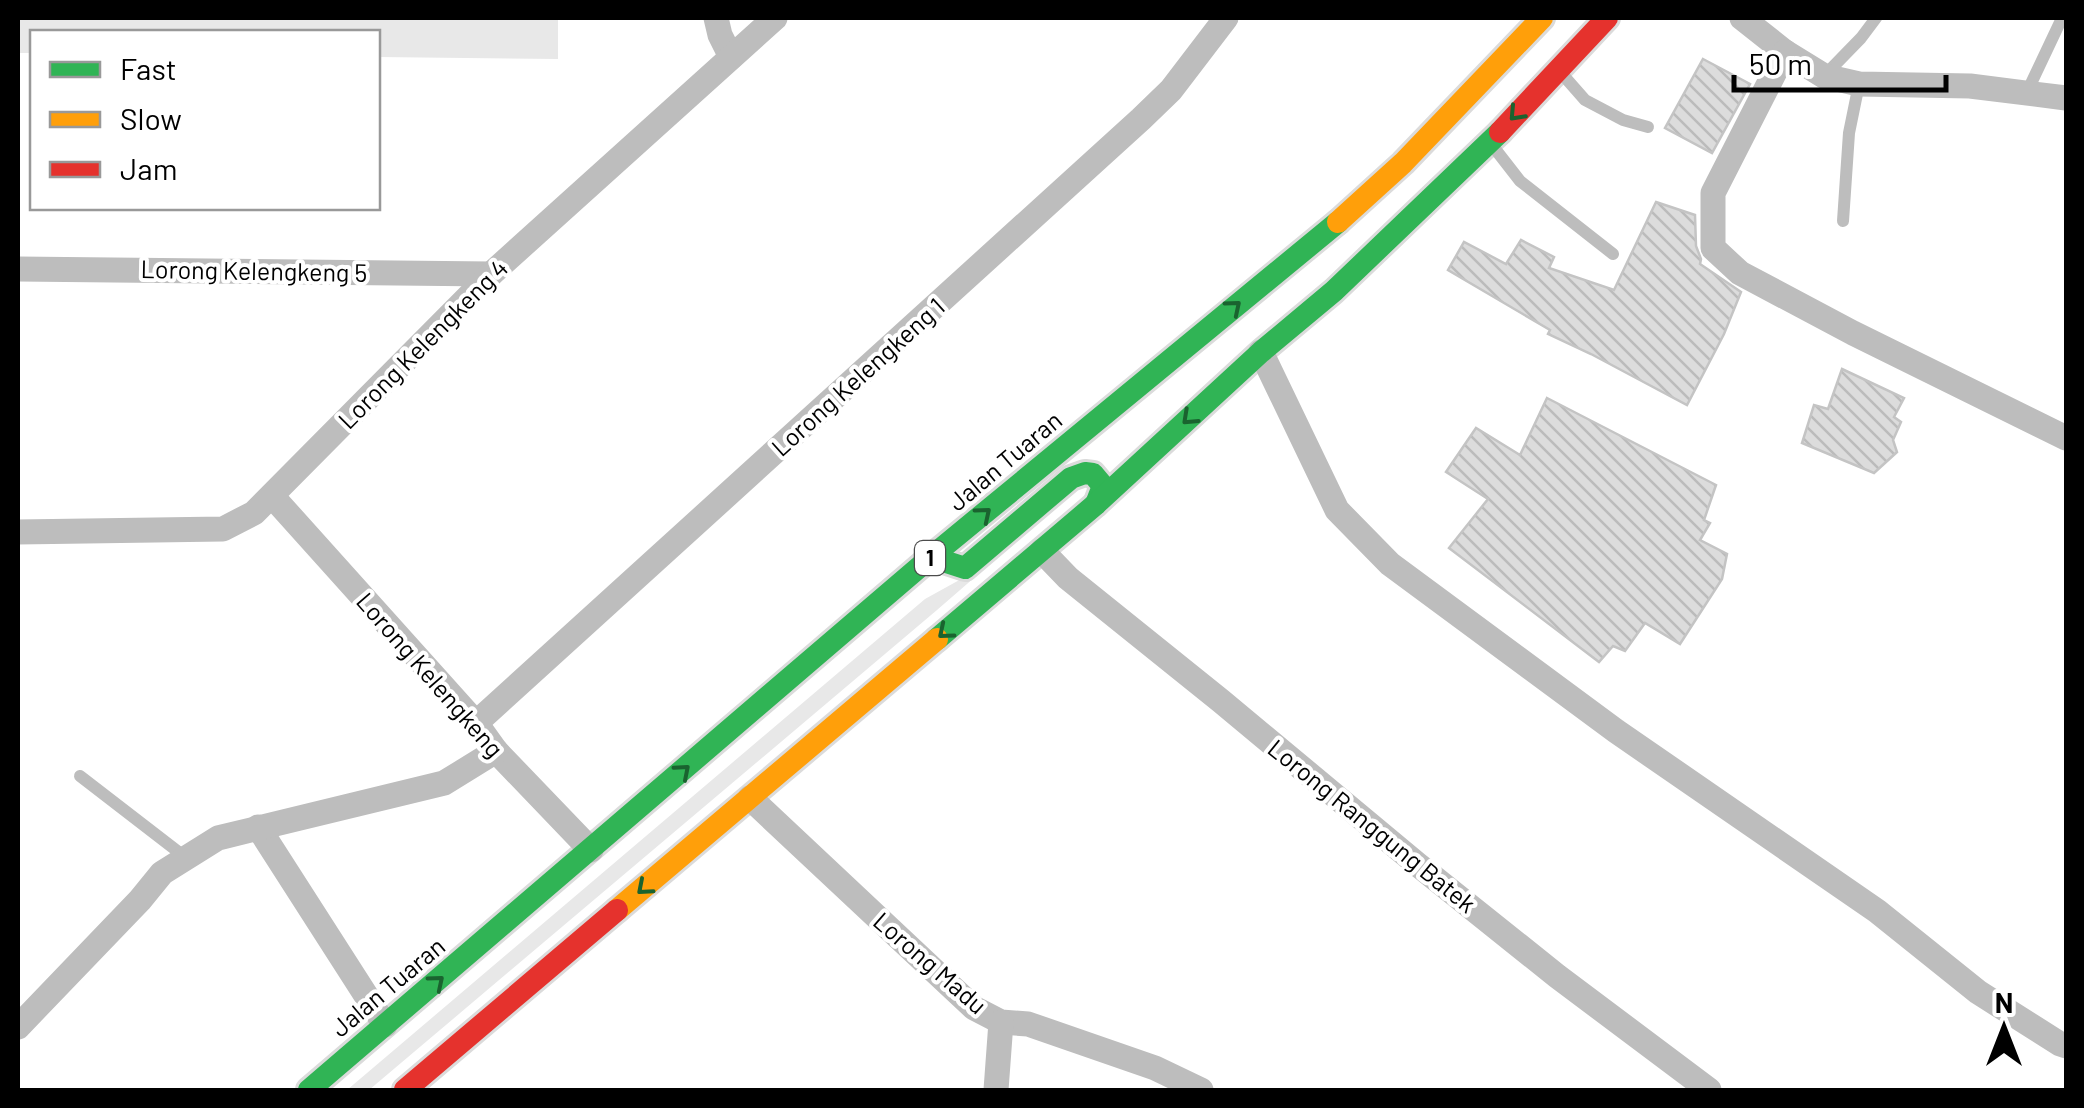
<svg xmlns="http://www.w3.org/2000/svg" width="2084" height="1108" font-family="Barlow,sans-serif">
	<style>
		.grass { fill: #e8e8e8 }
		.building { fill: url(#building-back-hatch); stroke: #c4c4c4; stroke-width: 2.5 }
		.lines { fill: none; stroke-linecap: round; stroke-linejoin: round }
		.fast-casing { stroke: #dbdbdb; stroke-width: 28 }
		.slow-casing { stroke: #dbdbdb; stroke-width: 28 }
		.jam-casing { stroke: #dbdbdb; stroke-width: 28 }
		.lane { stroke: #bdbdbd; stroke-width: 12 }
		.street { stroke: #bdbdbd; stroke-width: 25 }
		.fast { stroke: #30b455; stroke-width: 22 }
		.slow { stroke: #ff9f0a; stroke-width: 22 }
		.jam { stroke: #e5322d; stroke-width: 22 }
		.oneway { stroke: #1a632f }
		.labels { text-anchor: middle; stroke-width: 8; stroke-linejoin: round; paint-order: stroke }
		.shield { fill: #fff; stroke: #4c4c4c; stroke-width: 2.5 }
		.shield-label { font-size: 22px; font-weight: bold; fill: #000 }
		.street-label { font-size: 25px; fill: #000; stroke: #fff }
	</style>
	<defs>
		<pattern id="building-back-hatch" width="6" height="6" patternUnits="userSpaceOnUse" patternTransform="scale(2.5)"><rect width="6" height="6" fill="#dcdcdc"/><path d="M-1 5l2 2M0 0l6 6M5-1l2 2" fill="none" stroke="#bbb"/></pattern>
	</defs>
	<rect width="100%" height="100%" fill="#fff"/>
	<!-- grass -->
	<g class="grass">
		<path d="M18,18H558V59L378,57V32H32V53H18Z"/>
		<path d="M1072,493L937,610L369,1090H347L925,599L963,578Z"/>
	</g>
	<!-- building -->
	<g class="building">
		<path d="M1703,59L1750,84L1712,153L1665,128Z"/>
		<path d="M1656,202L1695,215L1696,246L1701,259L1700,264L1741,292L1724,334L1687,405L1591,354L1548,334L1550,330L1448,270L1464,242L1506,264L1521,240L1554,257L1549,268L1614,290Z"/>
		<path d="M1842,369L1904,398L1894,417L1901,422L1893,440L1897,452L1874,473L1802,443L1814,405L1828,409Z"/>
		<path d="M1547,398L1716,485L1704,520L1710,523L1700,540L1727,554L1722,579L1680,644L1645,623L1625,651L1613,646L1599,662L1449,548L1488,499L1446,472L1476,428L1520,455Z"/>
	</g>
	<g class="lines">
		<!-- fast casing -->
		<g class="fast-casing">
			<g id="fast">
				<path d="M931,557L965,568L1071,478L1085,473L1093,474L1103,486L1096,504"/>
				<path d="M937,639L1096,504L1261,352L1334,291L1500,132"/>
				<path d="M309,1090L931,557L1338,222"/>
			</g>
		</g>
		<!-- slow casing -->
		<g class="slow-casing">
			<g id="slow">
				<path d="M1338,222L1403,163L1542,18"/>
				<path d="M617,910L937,639"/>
			</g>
		</g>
		<!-- jam casing -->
		<g class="jam-casing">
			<g id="jam">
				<path d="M1500,132L1607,18"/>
				<path d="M405,1090L617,910"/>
			</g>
		</g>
		<!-- lane -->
		<g class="lane">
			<path d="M1563,75L1585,100L1623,120L1648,127"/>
			<path d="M1825,75L1861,38L1876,18"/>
			<path d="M2027,92L2062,18"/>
			<path d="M1492,145L1520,181L1613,254"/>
			<path d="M1843,221L1849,133L1859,84"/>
			<path d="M80,776L185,857"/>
		</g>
		<!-- street -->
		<g class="street">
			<path d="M716,18L720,35L731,57"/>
			<path d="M1742,18L1785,52L1824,76L1859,84L1970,86L2066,98"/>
			<path d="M1785,52L1713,193V248L1740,273L1853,333L2066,438"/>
			<path d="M18,269L491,274"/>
			<path d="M1261,352L1337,510L1390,564L1616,731L1877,911L1978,992L2060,1044L2066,1046"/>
			<path d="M273,497L476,723L496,751L591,850"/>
			<path d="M18,532L223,529L254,513L491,274L775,18"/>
			<path d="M1042,551L1068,578L1221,701L1417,864L1557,976L1709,1090"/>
			<path d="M476,723L1141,119L1171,90L1226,18"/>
			<path d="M750,798L974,1008L1001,1022L1028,1024L1155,1068L1201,1090"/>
			<path d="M258,827L385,1025"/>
			<path d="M18,1027L140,900L162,873L218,838L444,783L496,751"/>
			<path d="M996,1090L1001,1022"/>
		</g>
		<!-- fast -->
		<use href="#fast" class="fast"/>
		<!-- slow -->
		<use href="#slow" class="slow"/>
		<!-- jam -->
		<use href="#jam" class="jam"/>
	</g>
	<!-- one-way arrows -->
	<defs><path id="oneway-chevron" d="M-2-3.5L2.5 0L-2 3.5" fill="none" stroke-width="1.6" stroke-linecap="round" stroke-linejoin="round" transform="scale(2.5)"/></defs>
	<g class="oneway">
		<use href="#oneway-chevron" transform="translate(1516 114) rotate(133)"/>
		<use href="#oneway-chevron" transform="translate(1234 307) rotate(-40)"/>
		<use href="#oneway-chevron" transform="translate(1189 418) rotate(137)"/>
		<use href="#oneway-chevron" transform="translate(984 514) rotate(-40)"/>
		<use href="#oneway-chevron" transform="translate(945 632) rotate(140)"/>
		<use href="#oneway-chevron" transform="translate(683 771) rotate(-41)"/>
		<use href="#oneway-chevron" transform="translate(644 888) rotate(139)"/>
		<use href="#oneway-chevron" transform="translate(437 982) rotate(-40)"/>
	</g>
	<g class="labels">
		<!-- shield labels -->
		<rect class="shield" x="915" y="541" width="30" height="34" rx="8"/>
		<g class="shield-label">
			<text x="930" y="566">1</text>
		</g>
		<!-- street labels -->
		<g class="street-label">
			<text transform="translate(254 271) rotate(1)" y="9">Lorong Kelengkeng 5</text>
			<text transform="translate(423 344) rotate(-45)" y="9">Lorong Kelengkeng 4</text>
			<text transform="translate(858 377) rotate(-42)" y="9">Lorong Kelengkeng 1</text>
			<text transform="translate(1005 461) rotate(-40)" y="9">Jalan Tuaran</text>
			<text transform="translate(430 675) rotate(49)" y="9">Lorong Kelengkeng</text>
			<text transform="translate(1372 826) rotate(39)" y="9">Lorong Ranggung Batek</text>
			<text transform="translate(930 963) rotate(41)" y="9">Lorong Madu</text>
			<text transform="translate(388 987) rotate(-40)" y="9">Jalan Tuaran</text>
		</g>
	</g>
	<!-- border -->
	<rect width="2084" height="1108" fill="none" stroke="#000000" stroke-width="40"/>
	<!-- legend -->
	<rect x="30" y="30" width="350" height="180" fill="#ffffff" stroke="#999999" stroke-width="2.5"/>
	<rect x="50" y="62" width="50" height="15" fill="#30b455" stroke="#999999" stroke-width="2.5"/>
	<text x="120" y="80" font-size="30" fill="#000000">Fast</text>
	<rect x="50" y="112" width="50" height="15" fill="#ff9f0a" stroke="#999999" stroke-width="2.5"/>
	<text x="120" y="130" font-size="30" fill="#000000">Slow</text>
	<rect x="50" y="162" width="50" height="15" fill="#e5322d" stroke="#999999" stroke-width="2.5"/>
	<text x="120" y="180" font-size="30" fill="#000000">Jam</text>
	<!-- north arrow -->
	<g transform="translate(2004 1028)" stroke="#ffffff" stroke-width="8" paint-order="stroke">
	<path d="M0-8L18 38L0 25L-18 38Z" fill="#000000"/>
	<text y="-15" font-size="28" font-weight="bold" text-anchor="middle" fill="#000000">N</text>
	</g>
	<!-- scale -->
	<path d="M1734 75v15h212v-15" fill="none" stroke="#000000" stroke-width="5"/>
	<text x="1749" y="75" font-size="30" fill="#000000" stroke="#ffffff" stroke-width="8" paint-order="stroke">50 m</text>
</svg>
